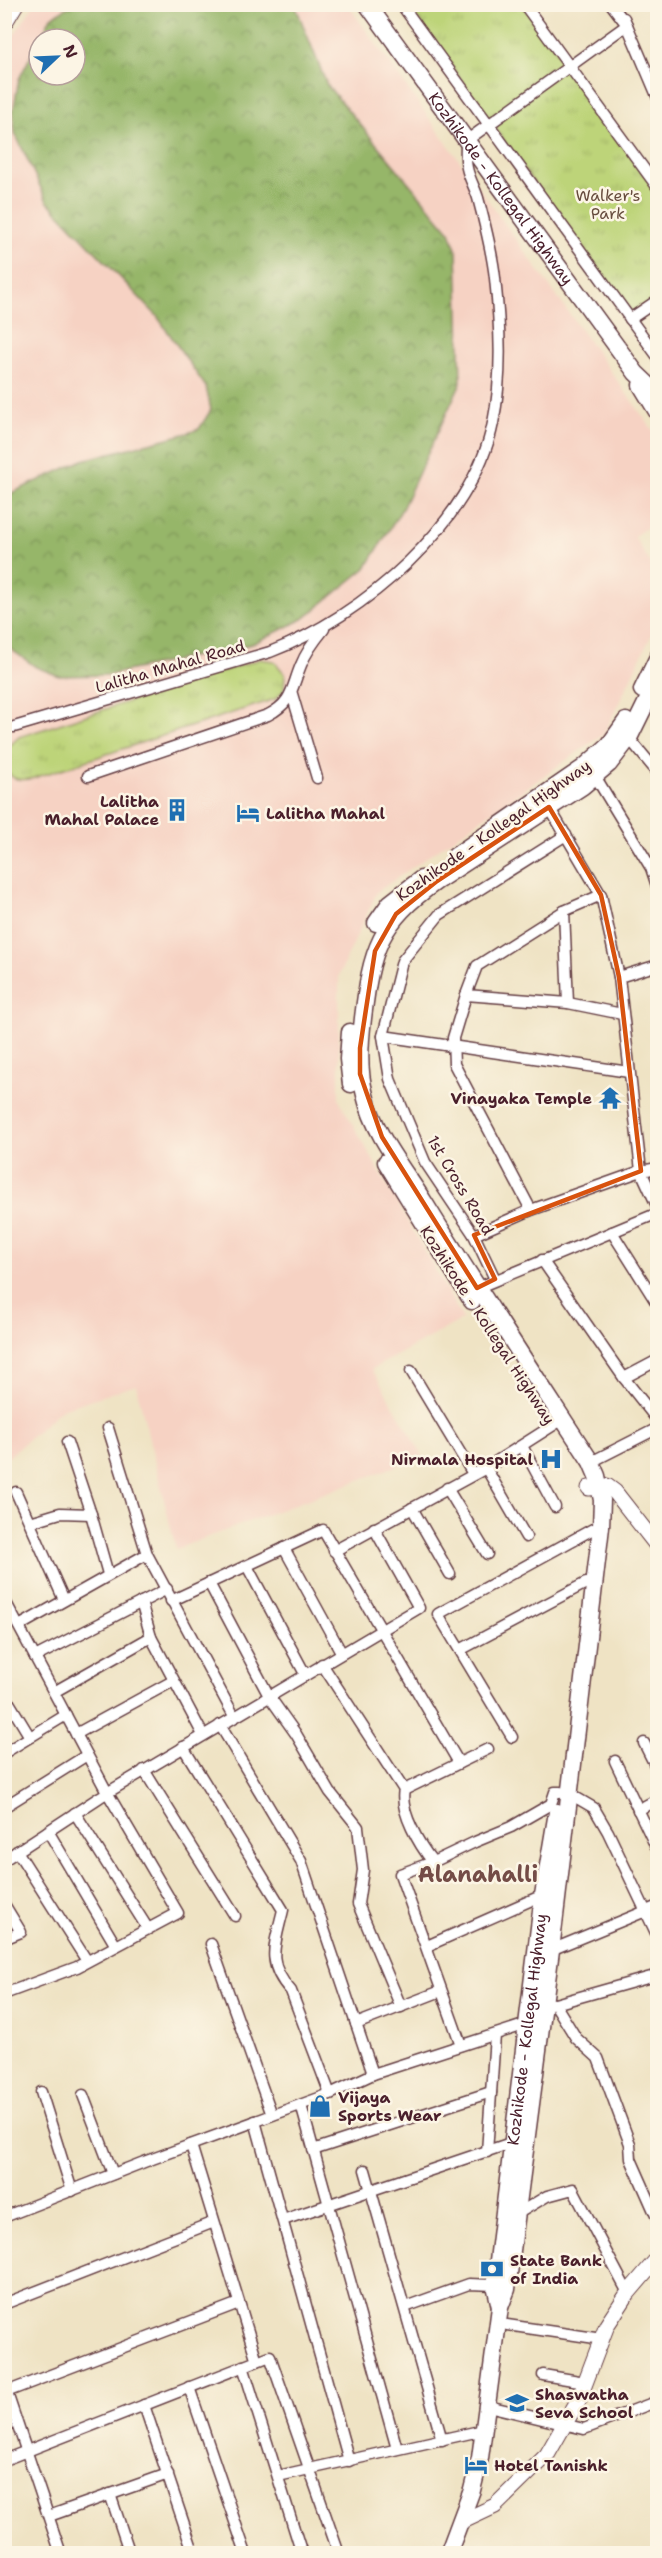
<svg xmlns="http://www.w3.org/2000/svg" width="662" height="2558" font-family="'Shantell Sans',sans-serif">
	<style>
		.built { fill: #f6d2c3; fill-rule: evenodd }
		.forest { fill: url(#forest-crowns); stroke: #706a4a; stroke-width: 1.5 }
		.park { fill: url(#park-tufts); stroke: #847a52; stroke-width: 1.5 }
		.lines { fill: none; stroke-linecap: round; stroke-linejoin: round }
		.street-casing { stroke: #633c42; stroke-width: 13 }
		.secondary-casing { stroke: #633c42; stroke-width: 17 }
		.primary-casing { stroke: #633c42; stroke-width: 19 }
		.street { stroke: #fff; stroke-width: 10 }
		.secondary { stroke: #fff; stroke-width: 15 }
		.primary { stroke: #fff; stroke-width: 16 }
		.marked { fill: none; stroke: #d8530f; stroke-width: 4.5; stroke-linejoin: round }
		.labels { text-anchor: middle; stroke-width: 5; stroke-linejoin: round; paint-order: stroke }
		.street-label { font-size: 16px; fill: #4a1f2b; stroke: #fcf5e5 }
		.park-label { font-size: 16px; fill: #674c3e; stroke: #fcf5e5 }
		.poi-label { font-size: 16px; font-weight: bold; fill: #4a1f2b; stroke: #fcf5e5; text-anchor: start }
		.district-label { font-size: 22px; font-weight: bold; fill: #744c47; stroke: #fcf5e5 }
	</style>
	<defs>
		<pattern id="forest-crowns" width="20" height="18" patternUnits="userSpaceOnUse" patternTransform="scale(1.5)"><rect width="20" height="18" fill="#96b669"/><path d="M2 6a3 3 0 1 1 6 0M12 15a3 3 0 1 1 6 0" fill="none" stroke="#7c9357"/></pattern>
		<pattern id="park-tufts" width="24" height="20" patternUnits="userSpaceOnUse" patternTransform="scale(1.5)"><rect width="24" height="20" fill="#bdd479"/><path d="M3 7l-1-3M5 7V3M7 7l1-3M15 17l-1-3M17 17v-4M19 17l1-3" fill="none" stroke="#a4b669"/></pattern>
	</defs>
	<rect width="100%" height="100%" fill="#fcf5e5"/>
	<filter id="ink" filterUnits="userSpaceOnUse"><feTurbulence type="fractalNoise" baseFrequency=".0167" numOctaves="2"/><feDisplacementMap in="SourceGraphic" scale="12" xChannelSelector="R" yChannelSelector="G"/><feConvolveMatrix kernelMatrix="1 2 1 2 8 2 1 2 1" color-interpolation-filters="sRGB"/></filter>
	<filter id="wash" filterUnits="userSpaceOnUse"><feTurbulence type="fractalNoise" baseFrequency=".008" numOctaves="4" result="noise"/><feDisplacementMap in="SourceGraphic" scale="24" xChannelSelector="R" yChannelSelector="G"/><feGaussianBlur stdDeviation="1.35" result="paint"/><feColorMatrix in="noise" values="0 0 0 0 0 0 0 0 0 0 0 0 0 0 0 0 0 1.4 0 .05"/><feComposite in="paint" operator="in"/></filter>
	<g filter="url(#wash)">
		<rect width="100%" height="100%" fill="#efe3c4"/>
		<!-- built -->
		<path class="built" d="M34,5H348L657,436V521L634,536L657,575V623L604,734L377,892L339,975V1100L463,1319L372,1369L423,1456L176,1549L136,1385L62,1409L5,1460V48ZM39,39H75V75H39Z"/>
		<!-- forest -->
		<path class="forest" d="M73,4L295,5L327,85L450,232L457,252L461,382L402,509L366,568L303,619L252,644L108,675L59,676L36,667L5,645V496L83,460L188,433L199,429L211,410L206,387L157,316L47,201L15,133L13,112L19,79L39,40V75H75V39H40L51,17Z"/>
		<!-- park -->
		<g class="park">
			<path d="M408,5H523L657,188V300L630,319Z"/>
			<path d="M260,659L274,661L285,674L284,690L275,699L34,778C9,784 3,772 5,750L19,737Z"/>
		</g>
	</g>
	<g filter="url(#ink)">
		<g class="lines">
			<!-- street casing -->
			<g class="street-casing">
				<g id="street">
					<path d="M401,4L658,357"/>
					<path d="M524,4L658,188"/>
					<path d="M624,18L658,98"/>
					<path d="M630,319L658,300"/>
					<path d="M292,694L317,778"/>
					<path d="M14,727L270,652C362,617 473,523 493,423C503,375 500,325 495,278C492,251 485,224 478,198C475,188 469,178 467,168C465,159 466,150 466,141L627,25L611,4"/>
					<path d="M629,738L658,773"/>
					<path d="M88,776L268,715C293,702 291,689 301,665C306,652 315,640 324,629"/>
					<path d="M595,776L651,868L658,889"/>
					<path d="M549,807L601,895L619,977L641,1171L658,1208"/>
					<path d="M564,911L568,1003"/>
					<path d="M619,977L658,965"/>
					<path d="M466,995L568,1003L622,1014"/>
					<path d="M383,1036L629,1072"/>
					<path d="M531,1210L454,1064L453,1038L466,995L477,966L564,911L601,895"/>
					<path d="M612,1232L658,1305"/>
					<path d="M474,1235L531,1210L641,1171L658,1168"/>
					<path d="M542,1260L624,1378L658,1421"/>
					<path d="M495,1279L474,1235L425,1162L390,1079L383,1036L402,961L439,915L566,835"/>
					<path d="M477,1288L658,1213"/>
					<path d="M411,1371L473,1474"/>
					<path d="M624,1378L658,1360"/>
					<path d="M108,1428L147,1554L234,1716"/>
					<path d="M67,1442L91,1514L108,1574"/>
					<path d="M522,1446L555,1507"/>
					<path d="M591,1462L658,1428"/>
					<path d="M486,1468L526,1537"/>
					<path d="M447,1488L487,1554"/>
					<path d="M16,1492L64,1600"/>
					<path d="M412,1508L450,1574"/>
					<path d="M30,1522L60,1513L91,1514"/>
					<path d="M284,1548L341,1652"/>
					<path d="M334,1551L486,1468L563,1419"/>
					<path d="M247,1566L305,1674"/>
					<path d="M209,1583L269,1696L296,1734L330,1792L358,1827L363,1870L358,1904L401,2007"/>
					<path d="M4,1599L107,1792L178,1913L77,1967L4,1994"/>
					<path d="M171,1601L323,1530L459,1763"/>
					<path d="M141,1602L151,1637L203,1735"/>
					<path d="M19,1626L147,1554"/>
					<path d="M460,1650L586,1583"/>
					<path d="M35,1657L167,1589"/>
					<path d="M322,1664L404,1790C399,1811 420,1846 433,1862"/>
					<path d="M54,1692L151,1637"/>
					<path d="M4,1694L30,1737"/>
					<path d="M220,1725L301,1861L373,2074"/>
					<path d="M76,1734L173,1681"/>
					<path d="M512,1737L438,1614L593,1529L601,1527"/>
					<path d="M644,1743L658,1771"/>
					<path d="M183,1747L283,1910C275,1944 265,1963 291,1991L330,2094"/>
					<path d="M4,1753L66,1715"/>
					<path d="M615,1761L658,1851"/>
					<path d="M144,1770L235,1916"/>
					<path d="M404,1790L488,1749"/>
					<path d="M570,1794L594,1808L608,1832L658,1937"/>
					<path d="M4,1807L87,1755"/>
					<path d="M638,1810L658,1799"/>
					<path d="M75,1813L148,1929"/>
					<path d="M48,1831L116,1946"/>
					<path d="M17,1851L87,1961"/>
					<path d="M4,1860L100,1797L419,1608L374,1528"/>
					<path d="M4,1904L21,1932L4,1939"/>
					<path d="M211,1944L272,2115"/>
					<path d="M427,1946L543,1895"/>
					<path d="M551,1950L658,1906"/>
					<path d="M544,2003L555,2004L576,2038L598,2058L630,2144L631,2159L658,2220"/>
					<path d="M555,2004L658,1975"/>
					<path d="M356,2024L441,1991"/>
					<path d="M461,2045L400,1874L433,1862L475,1842L511,1827L551,1804L555,1792H560"/>
					<path d="M41,2092L72,2191"/>
					<path d="M83,2095L113,2174"/>
					<path d="M301,2105L397,2449"/>
					<path d="M255,2121L349,2461"/>
					<path d="M191,2145L257,2361"/>
					<path d="M313,2150L491,2092"/>
					<path d="M487,2152L495,2035"/>
					<path d="M365,2170L442,2440"/>
					<path d="M517,2214L547,2196L573,2189L628,2293"/>
					<path d="M4,2217L144,2162L330,2094L373,2074L527,2024"/>
					<path d="M283,2220L511,2143"/>
					<path d="M4,2304L214,2222"/>
					<path d="M405,2307L469,2284L495,2285"/>
					<path d="M507,2325L602,2339"/>
					<path d="M243,2366L302,2554"/>
					<path d="M543,2375L585,2382"/>
					<path d="M5,2387L61,2554"/>
					<path d="M189,2387L246,2554"/>
					<path d="M6,2392L239,2303"/>
					<path d="M144,2405L194,2554"/>
					<path d="M488,2406L584,2429L658,2401"/>
					<path d="M4,2460L270,2356L339,2554"/>
					<path d="M278,2476L484,2430"/>
					<path d="M110,2494L130,2554"/>
					<path d="M49,2516L168,2474"/>
				</g>
			</g>
			<!-- secondary casing -->
			<g class="secondary-casing">
				<g id="secondary">
					<path d="M4,24L16,4"/>
					<path d="M589,1488L607,1486L615,1492L658,1547"/>
					<path d="M461,2522L495,2506L547,2455L579,2399L607,2325L628,2293L658,2258"/>
				</g>
			</g>
			<!-- primary casing -->
			<g class="primary-casing">
				<g id="primary">
					<path id="s1" d="M367,4L636,373L658,394"/>
					<path d="M641,385L658,413"/>
					<path d="M642,690L658,657"/>
					<path d="M455,856L583,768L609,745L626,721"/>
					<path d="M376,923L390,903L421,879"/>
					<path d="M350,1032L348,1059L351,1084"/>
					<path d="M386,1162L472,1301"/>
					<path id="s2" d="M500,2307L495,2285L543,1895L557,1812"/>
					<path d="M448,2554L472,2490L480,2458L500,2307L507,2289L551,1950L601,1527L602,1500L597,1476L591,1462C535,1376 478,1290 424,1202C403,1168 374,1134 365,1095C358,1069 360,1044 363,1018C371,950 379,922 437,881L583,786L609,764L629,738L658,679"/>
				</g>
			</g>
			<!-- street -->
			<use href="#street" class="street"/>
			<!-- secondary -->
			<use href="#secondary" class="secondary"/>
			<!-- primary -->
			<use href="#primary" class="primary"/>
		</g>
	</g>
	<!-- marked area -->
	<path class="marked" d="M549,807L601,895L619,977L641,1171L474,1235L495,1279L477,1288L382,1137L360,1074V1048L375,951L396,914L437,881Z"/>
	<!-- icons -->
	<defs>
		<g id="building-bare" transform="scale(1.8)"><path d="M-4-6H4V6H1V3H-1V6H-4ZM-2.5-4.3h1.7v1.8h-1.7ZM.8-4.3h1.7v1.8H.8ZM-2.5-1h1.7V.8h-1.7ZM.8-1h1.7V.8H.8Z" fill="#1f6fb2" stroke="#fcf5e5" stroke-width="2.5" paint-order="stroke"/></g>
		<g id="hotel-bare" transform="scale(1.8)"><path d="M-6-4.5h1.5V1H6V5H4.5V3h-9V5H-6ZM-4 0a1.8 1.8 0 1 1 3.6 0ZM.5 0V-2.5h3Q6-2.5 6 0Z" fill="#1f6fb2" stroke="#fcf5e5" stroke-width="2.5" paint-order="stroke"/></g>
		<g id="temple-bare" transform="scale(1.8)"><path d="M0-6L5-2H3V0L6.5 2.5H4V6H1.5V3h-3V6H-4V2.5H-6.5L-3 0V-2H-5Z" fill="#1f6fb2" stroke="#fcf5e5" stroke-width="2.5" paint-order="stroke"/></g>
		<g id="hospital-bare" transform="scale(1.8)"><path d="M-5-5h3v3.5h4V-5h3V5h-3V1.5h-4V5h-3Z" fill="#1f6fb2" stroke="#fcf5e5" stroke-width="2.5" paint-order="stroke"/></g>
		<g id="shop-bare" transform="scale(1.8)"><path d="M-5-2.5h2.3a2.7 3.5 0 0 1 5.4 0H5L5.5 6h-11ZM-1.5-2.5h3a1.5 2.3 0 0 0-3 0Z" fill="#1f6fb2" stroke="#fcf5e5" stroke-width="2.5" paint-order="stroke"/></g>
		<g id="bank-bare" transform="scale(1.8)"><path d="M-6-4H6V4H-6ZM0-2.3a2.3 2.3 0 1 0 0 4.6a2.3 2.3 0 1 0 0-4.6Z" fill="#1f6fb2" stroke="#fcf5e5" stroke-width="2.5" paint-order="stroke"/></g>
		<g id="school-bare" transform="scale(1.8)"><path d="M0-5L7-2L0 1L-7-2ZM-4 1L0 2.5L4 1V4Q0 6-4 4Z" fill="#1f6fb2" stroke="#fcf5e5" stroke-width="2.5" paint-order="stroke"/></g>
	</defs>
	<g fill-rule="evenodd">
		<use href="#building-bare" x="177" y="810"/>
		<use href="#hotel-bare" x="248" y="813"/>
		<use href="#temple-bare" x="610" y="1098"/>
		<use href="#hospital-bare" x="551" y="1459"/>
		<use href="#shop-bare" x="320" y="2106"/>
		<use href="#bank-bare" x="492" y="2269"/>
		<use href="#school-bare" x="517" y="2403"/>
		<use href="#hotel-bare" x="476" y="2465"/>
	</g>
	<g class="labels">
		<!-- street labels -->
		<g class="street-label">
			<text dy="6" stroke="none"><textPath href="#s1" startOffset="228">Kozhikode - Kollegal Highway</textPath></text>
			<text transform="translate(170 666) rotate(-16)" y="6">Lalitha Mahal Road</text>
			<text transform="translate(493 830) rotate(-35)" y="6">Kozhikode - Kollegal Highway</text>
			<text transform="translate(461 1185) rotate(59)" y="6">1st Cross Road</text>
			<text transform="translate(488 1325) rotate(57)" y="6">Kozhikode - Kollegal Highway</text>
			<text dy="6" stroke="none"><textPath href="#s2" startOffset="280">Kozhikode - Kollegal Highway</textPath></text>
		</g>
		<!-- park labels -->
		<g class="park-label">
			<text x="608" y="201">Walker's<tspan x="608" dy="18">Park</tspan></text>
		</g>
		<!-- poi labels -->
		<g class="poi-label">
			<text x="159" y="807" text-anchor="end">Lalitha<tspan x="159" dy="18">Mahal Palace</tspan></text>
			<text x="266" y="819">Lalitha Mahal</text>
			<text x="592" y="1104" text-anchor="end">Vinayaka Temple</text>
			<text x="533" y="1465" text-anchor="end">Nirmala Hospital</text>
			<text x="338" y="2103">Vijaya<tspan x="338" dy="18">Sports Wear</tspan></text>
			<text x="510" y="2266">State Bank<tspan x="510" dy="18">of India</tspan></text>
			<text x="535" y="2400">Shaswatha<tspan x="535" dy="18">Seva School</tspan></text>
			<text x="494" y="2471">Hotel Tanishk</text>
		</g>
		<!-- district labels -->
		<g class="district-label">
			<text x="478" y="1882">Alanahalli</text>
		</g>
	</g>
	<!-- margin -->
	<rect width="662" height="2558" fill="none" stroke="#fcf5e5" stroke-width="24"/>
	<!-- north arrow -->
	<g transform="translate(57 57) rotate(67)"><circle r="28" fill="#fcf5e5" stroke="#b59f9b" stroke-width="1.5"/>
	<path d="M0-4.5L10 22L0 15L-10 22Z" fill="#1f6fb2"/>
	<text y="-9" font-size="16" font-weight="bold" text-anchor="middle" fill="#4a1f2b">N</text>
	</g>
</svg>
